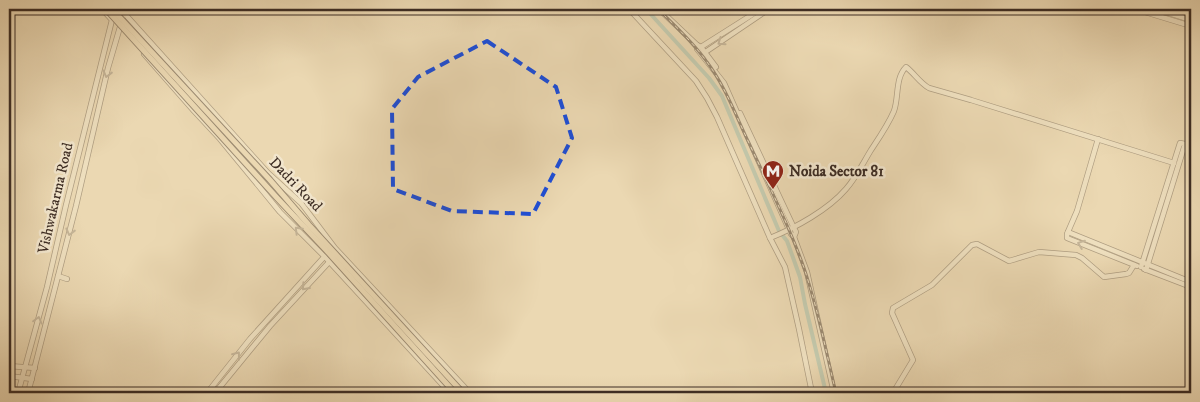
<svg xmlns="http://www.w3.org/2000/svg" width="1200" height="402" font-family="'IM FELL DW Pica',serif">
	<style>
		.lines { fill: none; stroke-linecap: round; stroke-linejoin: round }
		.canal { stroke: #98baab; stroke-width: 4 }
		.minor-casing { stroke: #685848; stroke-width: 6 }
		.major-casing { stroke: #3d2d24; stroke-width: 7 }
		.minor { stroke: #f2e6cd; stroke-width: 4.5 }
		.major { stroke: #ebd8b2; stroke-width: 5 }
		.rail-casing { stroke: #3d2d24; stroke-width: 3 }
		.rail { stroke: #f2e6cd; stroke-width: 1; stroke-dasharray: 4; stroke-linecap: butt }
		.major-bridge-casing { stroke: #3d2d24; stroke-width: 7; stroke-linecap: butt }
		.major-bridge { stroke: #ebd8b2; stroke-width: 5 }
		.oneway { stroke: #988a78 }
		.marked { fill: none; stroke: #1d4ed8; stroke-width: 4; stroke-dasharray: 10 6; stroke-linejoin: round }
		.labels { text-anchor: middle; stroke-width: 5; stroke-linejoin: round; paint-order: stroke }
		.poi-label { font-size: 15px; font-weight: bold; fill: #3d2d24; stroke: #f2e6cd; text-anchor: start }
		.street-label { font-size: 15px; fill: #3d2d24; stroke: #f2e6cd }
	</style>
	<rect width="100%" height="100%" fill="#ebd8b2"/>
	<filter id="stains"><feTurbulence type="fractalNoise" baseFrequency=".004" numOctaves="4"/><feColorMatrix values="0 0 0 0 .2 0 0 0 0 .09 0 0 0 0 .02 0 0 0 .5 -.17"/></filter>
	<radialGradient id="worn" r=".72"><stop offset=".6" stop-color="#630" stop-opacity="0"/><stop offset="1" stop-color="#630" stop-opacity=".3"/></radialGradient>
	<g class="lines">
		<!-- canal -->
		<path class="canal" d="M646,9L709,78L722,96L779,231L787,241L800,277L805,304L826,393"/>
		<!-- minor casing -->
		<g class="minor-casing">
			<g id="minor">
				<path d="M629,9L696,81L707,98L717,117L770,238L785,267L799,329L812,393"/>
				<path d="M659,9L697,45L701,47L716,67"/>
				<path d="M1135,9L1191,26"/>
				<path d="M1156,9L1191,20"/>
				<path d="M124,13L268,173L301,203L335,248L470,393"/>
				<path d="M697,45V49L724,83L791,234L794,237L807,272L834,393"/>
				<path d="M701,47L761,9"/>
				<path d="M704,53L769,9"/>
				<path d="M144,54L194,111L220,139L280,212L324,256L450,393"/>
				<path d="M740,113L794,228L796,232L794,237"/>
				<path d="M1098,139L1077,211L1067,234V238L1137,266"/>
				<path d="M1068,232L1191,282"/>
				<path d="M770,238C795,228 828,210 846,189C856,178 863,163 871,150C879,138 888,125 894,111C899,97 895,78 906,67C914,73 920,83 929,88L971,100L1174,163"/>
				<path d="M1141,267L1180,143L1185,144L1146,270"/>
				<path d="M1144,269L1191,287"/>
				<path d="M58,276L67,279"/>
				<path d="M9,366L35,368"/>
				<path d="M9,376L32,379"/>
				<path d="M9,380L14,393"/>
				<path d="M18,393L47,287L66,205L112,20L102,9"/>
				<path d="M28,393L76,206L108,68L120,27"/>
				<path d="M207,393L250,339L325,256"/>
				<path d="M215,393L270,326L331,260"/>
				<path d="M893,393L913,360L892,313L893,308L932,285L972,245L977,244L1009,261L1039,252L1076,255L1082,258L1104,277L1126,274L1129,273L1134,265"/>
			</g>
		</g>
		<!-- major casing -->
		<g class="major-casing">
			<path id="major" d="M121,23L125,9"/>
		</g>
		<!-- minor -->
		<use href="#minor" class="minor"/>
		<!-- major -->
		<use href="#major" class="major"/>
		<!-- rail casing -->
		<g class="rail-casing">
			<path id="rail" d="M658,9C675,26 693,42 707,62C725,86 736,116 749,143C768,184 789,225 804,268C818,309 826,352 836,393"/>
		</g>
		<!-- rail -->
		<use href="#rail" class="rail"/>
		<!-- major-bridge casing -->
		<g class="major-bridge-casing">
			<g id="major-bridge">
				<path d="M106,9L278,199L326,250L455,393"/>
				<path d="M112,9L270,180L309,225L463,393"/>
			</g>
		</g>
		<!-- major-bridge -->
		<use href="#major-bridge" class="major-bridge"/>
	</g>
	<!-- one-way arrows -->
	<defs><path id="oneway-chevron" d="M-2-3.5L2.5 0L-2 3.5" fill="none" stroke-width="1.6" stroke-linecap="round" stroke-linejoin="round" transform="scale(1.25)"/></defs>
	<g class="oneway">
		<use href="#oneway-chevron" transform="translate(721 42) rotate(145)"/>
		<use href="#oneway-chevron" transform="translate(107 74) rotate(104)"/>
		<use href="#oneway-chevron" transform="translate(298 230) rotate(-135)"/>
		<use href="#oneway-chevron" transform="translate(70 232) rotate(104)"/>
		<use href="#oneway-chevron" transform="translate(1081 244) rotate(-159)"/>
		<use href="#oneway-chevron" transform="translate(305 287) rotate(132)"/>
		<use href="#oneway-chevron" transform="translate(38 320) rotate(-75)"/>
		<use href="#oneway-chevron" transform="translate(237 355) rotate(-52)"/>
	</g>
	<!-- marked area -->
	<path d="M0 0H1200V402H0ZM487,41L556,87L572,138L533,214L452,211L393,189L392,109L418,77Z" fill="#ebd8b2" fill-opacity=".55" fill-rule="evenodd"/>
	<path class="marked" d="M487,41L556,87L572,138L533,214L452,211L393,189L392,109L418,77Z"/>
	<!-- icons -->
	<defs>
		<g id="metro-pin" transform="scale(1.125)"><path d="M0 17L-7.5 6A9.5 9.5 0 1 1 7.5 6Z" fill="#8f2418" stroke="#f2e6cd"/><path d="M-5.5 5V-5H-3L0 0L3-5H5.5V5H3V-.5L0 4L-3-.5V5Z" fill="#fff"/></g>
	</defs>
	<g fill-rule="evenodd">
		<use href="#metro-pin" x="773" y="171"/>
	</g>
	<g class="labels">
		<!-- poi labels -->
		<g class="poi-label">
			<text x="789" y="176">Noida Sector 81</text>
		</g>
		<!-- street labels -->
		<g class="street-label">
			<text transform="translate(296 184) rotate(46)" y="5">Dadri Road</text>
			<text transform="translate(55 198) rotate(-77)" y="5">Vishwakarma Road</text>
		</g>
	</g>
	<!-- margin -->
	<rect width="1200" height="402" fill="none" stroke="#ebd8b2" stroke-width="30"/>
	<rect x="10" y="10" width="1180" height="382" fill="none" stroke="#3d2d24" stroke-width="2.5"/>
	<rect x="15" y="15" width="1170" height="372" fill="none" stroke="#3d2d24"/>
	<rect width="100%" height="100%" filter="url(#stains)"/>
	<rect width="100%" height="100%" fill="url(#worn)"/>
</svg>
